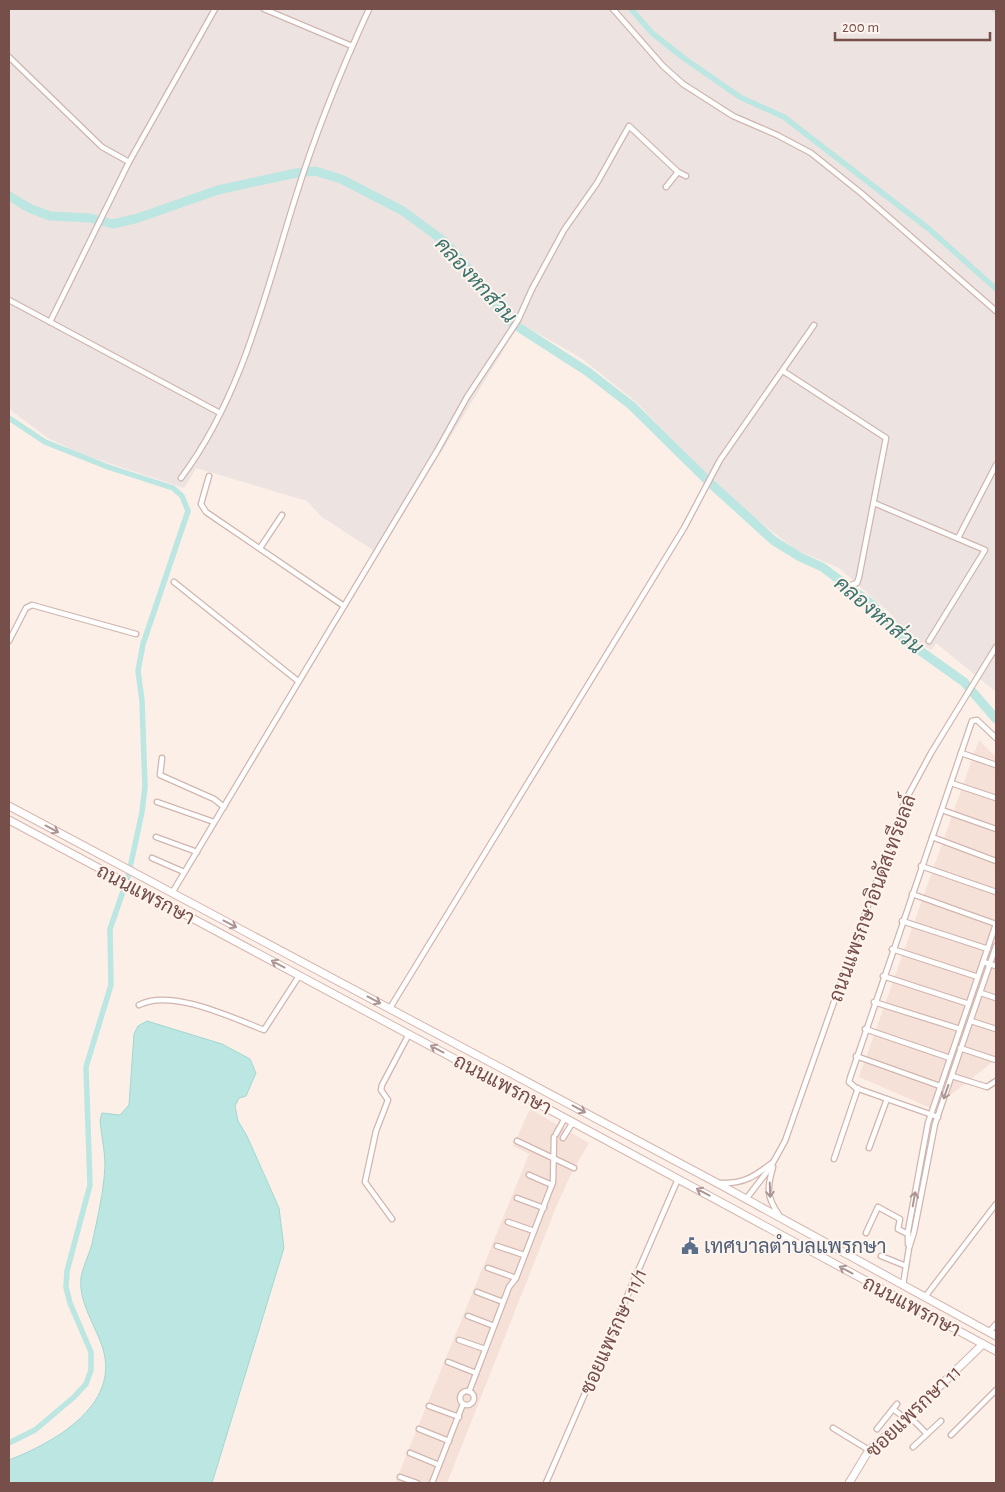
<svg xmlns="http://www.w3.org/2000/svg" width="1005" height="1492" font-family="'Alegreya Sans',Sarabun,sans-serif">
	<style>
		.residential { fill: #f6e1d9 }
		.industrial { fill: #ede3e1 }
		.water { fill: #bbe6e1; stroke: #a2d8d2 }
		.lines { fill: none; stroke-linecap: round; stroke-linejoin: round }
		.stream { stroke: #a2d8d2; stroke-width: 1 }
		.canal { stroke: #bbe6e1; stroke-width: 5.5 }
		.river { stroke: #bbe6e1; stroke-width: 9 }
		.street-casing { stroke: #d0b6af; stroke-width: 7 }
		.secondary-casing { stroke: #d6b6af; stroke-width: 9 }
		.street { stroke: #fff; stroke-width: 4.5 }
		.secondary { stroke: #fff; stroke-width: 7 }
		.oneway { stroke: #ad9593 }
		.labels { text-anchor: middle; stroke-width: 4; stroke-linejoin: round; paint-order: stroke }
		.street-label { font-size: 20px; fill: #764f4b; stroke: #fff4ee }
		.service-label { font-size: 20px; fill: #4e5e75; stroke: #fff4ee; text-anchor: start }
		.water-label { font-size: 21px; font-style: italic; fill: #3c746f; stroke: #fff4ee }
	</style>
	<rect width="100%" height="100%" fill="#fcefe7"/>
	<!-- residential -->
	<g class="residential">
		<path d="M979,740L996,757V1059L933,1109L859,1077Z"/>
		<path d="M530,1109L589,1143L571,1174L557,1205L447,1483H395L529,1154L513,1146Z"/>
	</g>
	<!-- industrial -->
	<path class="industrial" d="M9,9H996V692L936,643L931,650L903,633L890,613L839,568L796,550L733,501L636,402L581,358L520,323L379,554L322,517L307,501L196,468L184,488L81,454L48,438L9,409Z"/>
	<!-- water -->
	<path class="water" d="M147,1021L222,1044L250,1059L256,1073L246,1096L239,1098L235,1106L238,1121L247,1136L279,1208L284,1248L212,1483H9V1460C53,1443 120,1406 103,1349C96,1326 78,1302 81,1277C83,1266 89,1255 92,1244C97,1219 104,1192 105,1165C105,1150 101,1134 100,1120L102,1113L120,1115L129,1105L134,1034L138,1026Z"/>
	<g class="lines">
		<!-- stream -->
		<path class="stream" d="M991,9L996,13"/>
		<!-- canal -->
		<g class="canal">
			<path d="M631,9L652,33L685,59L740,97L784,117L929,229L996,289"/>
			<path d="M9,418L45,442L108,467L173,488L182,496L188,511L143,644L138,671L142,701L145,787L142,812L128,877L110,929L111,985L86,1067L90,1185L67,1271L66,1287L70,1303L91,1352V1370L86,1384L74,1397L35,1430L9,1443"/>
		</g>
		<!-- river -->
		<g class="river">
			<path d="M9,196L29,208L50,216L90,218L113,224L138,218L218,190L296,173L315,171L341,179L403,211L445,242L467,267L509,321L588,372L632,406L707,480"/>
			<path d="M709,482L774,541L800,557L822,567L872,604L905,640L964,682L996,719"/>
		</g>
		<!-- street casing -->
		<g class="street-casing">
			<g id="street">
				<path d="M264,9L352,46"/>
				<path d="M613,9L663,66L683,84L733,116L777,135L811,153L861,193L996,311"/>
				<path d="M9,57L102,147L129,162"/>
				<path d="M666,187L678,172"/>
				<path d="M9,300L220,413"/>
				<path d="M50,322L129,162L215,9"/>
				<path d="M783,371L886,438L859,577L857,583L842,588"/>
				<path d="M209,476L201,504L206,512L344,606"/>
				<path d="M181,478C242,397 265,294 295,199C315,134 341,70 369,9"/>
				<path d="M874,503L985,550L929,641"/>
				<path d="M958,538L996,465"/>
				<path d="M260,548L282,515"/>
				<path d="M174,582L298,681"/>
				<path d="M9,641L26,608L32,605L136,634"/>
				<path d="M961,753L996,765"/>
				<path d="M162,758L160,775L214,799L224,807"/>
				<path d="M951,783L996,798"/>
				<path d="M157,802L214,822"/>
				<path d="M942,810L996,829"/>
				<path d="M156,837L197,852"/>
				<path d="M932,837L996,861"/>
				<path d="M152,858L184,872"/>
				<path d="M921,866L996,892"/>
				<path d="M172,893L437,451L467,397L518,320L532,289L564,230L597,183L629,126L678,172L686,176"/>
				<path d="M912,894L996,924"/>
				<path d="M902,921L988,949"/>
				<path d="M892,949L978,977"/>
				<path d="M983,962L996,966"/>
				<path d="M883,976L969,1004"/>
				<path d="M981,993L996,998"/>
				<path d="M874,1002L960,1029"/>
				<path d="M139,1005C171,988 233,1018 264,1030L299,976"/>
				<path d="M390,1008L684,528L720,460L814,325"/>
				<path d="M971,1021L996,1029"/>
				<path d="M865,1029L950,1058"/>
				<path d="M960,1048L996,1060"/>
				<path d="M856,1056L940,1086"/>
				<path d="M952,1076L987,1087L996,1081"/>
				<path d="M938,1117L856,1088L849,1082L850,1078L972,721L977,720L996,738"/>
				<path d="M556,1134L565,1118"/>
				<path d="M563,1138L573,1122"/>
				<path d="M517,1141L574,1168"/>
				<path d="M869,1148L887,1099"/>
				<path d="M834,1159L858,1088"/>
				<path d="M773,1167C767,1188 766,1196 779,1215"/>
				<path d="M529,1175L552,1185"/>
				<path d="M721,1183C744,1184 755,1176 772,1163"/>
				<path d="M517,1198L544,1208"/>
				<path d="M746,1199L770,1168L785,1141L904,803L931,753L996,647"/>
				<path d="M392,1219L365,1182L376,1131L388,1100L381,1090L382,1085L409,1034"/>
				<path d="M508,1222L534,1231"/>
				<path d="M866,1233L878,1207L900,1219L898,1229L908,1234"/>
				<path d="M908,1244V1231L928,1123L996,924"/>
				<path d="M497,1246L524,1255"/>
				<path d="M881,1256L906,1266"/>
				<path d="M488,1268L516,1278"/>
				<path d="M903,1285L909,1248L914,1232L935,1124L996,946"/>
				<path d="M477,1292L503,1302"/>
				<path d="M925,1297L996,1204"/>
				<path d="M468,1316L494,1326"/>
				<path d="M989,1332L996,1324"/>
				<path d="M459,1340L485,1349"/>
				<path d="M448,1362L476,1373"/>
				<circle cx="467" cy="1398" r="7"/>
				<path d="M469,1392L509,1287L516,1278L553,1182L554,1137"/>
				<path d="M429,1406L459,1417"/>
				<path d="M893,1409L906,1419"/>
				<path d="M909,1416L927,1434"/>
				<path d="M833,1428L869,1450"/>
				<path d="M419,1429L449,1441"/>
				<path d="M877,1429L897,1404"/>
				<path d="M951,1435L996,1390"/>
				<path d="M913,1447L941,1421"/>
				<path d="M410,1453L439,1465"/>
				<path d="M400,1477L417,1483"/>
				<path d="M432,1483L463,1404"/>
				<path d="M546,1483L678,1179"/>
			</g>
		</g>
		<!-- secondary casing -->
		<g class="secondary-casing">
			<g id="secondary">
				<path d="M9,806L717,1183L996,1336"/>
				<path d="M9,820L565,1118L996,1351"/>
				<path d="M849,1483L869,1450L909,1416L983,1344"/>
			</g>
		</g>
		<!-- street -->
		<use href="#street" class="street"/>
		<!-- secondary -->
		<use href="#secondary" class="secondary"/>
	</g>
	<!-- one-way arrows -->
	<defs><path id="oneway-shaft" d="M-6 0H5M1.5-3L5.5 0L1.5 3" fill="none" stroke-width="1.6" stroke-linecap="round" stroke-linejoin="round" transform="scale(1.25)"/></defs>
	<g class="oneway">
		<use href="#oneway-shaft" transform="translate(52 829) rotate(28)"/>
		<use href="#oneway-shaft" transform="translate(230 924) rotate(28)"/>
		<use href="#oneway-shaft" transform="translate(278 964) rotate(-152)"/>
		<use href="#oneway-shaft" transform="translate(374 1000) rotate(28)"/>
		<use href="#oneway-shaft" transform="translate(437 1049) rotate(-152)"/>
		<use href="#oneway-shaft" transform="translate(946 1092) rotate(109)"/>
		<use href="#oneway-shaft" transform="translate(579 1109) rotate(28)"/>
		<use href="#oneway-shaft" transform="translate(770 1190) rotate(88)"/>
		<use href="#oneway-shaft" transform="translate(703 1192) rotate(-152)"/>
		<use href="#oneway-shaft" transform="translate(914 1199) rotate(-80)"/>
		<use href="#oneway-shaft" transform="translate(846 1270) rotate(-152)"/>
	</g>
	<!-- icons -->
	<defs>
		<g id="civic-bare" transform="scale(1.35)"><path d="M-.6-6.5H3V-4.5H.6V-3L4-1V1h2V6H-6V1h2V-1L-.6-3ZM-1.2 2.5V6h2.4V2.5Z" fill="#5c6f8a" stroke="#fff4ee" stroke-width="2.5" paint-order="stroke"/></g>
	</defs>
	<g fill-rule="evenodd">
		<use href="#civic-bare" x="690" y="1246"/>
	</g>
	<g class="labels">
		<!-- street labels -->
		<g class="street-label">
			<text transform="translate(146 894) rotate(28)" y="7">ถนนแพรกษา</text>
			<text transform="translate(872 898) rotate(-70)" y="7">ถนนแพรกษาอินดัสเทรียลล์</text>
			<text transform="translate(503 1084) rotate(28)" y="7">ถนนแพรกษา</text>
			<text transform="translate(912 1306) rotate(28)" y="7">ถนนแพรกษา</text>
			<text transform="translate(613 1331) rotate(-66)" y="7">ซอยแพรกษา 11/1</text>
			<text transform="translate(913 1411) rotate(-44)" y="7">ซอยแพรกษา 11</text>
		</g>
		<!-- service labels -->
		<g class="service-label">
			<text x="704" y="1253">เทศบาลตำบลแพรกษา</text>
		</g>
		<!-- water labels -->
		<g class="water-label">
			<text transform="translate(476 280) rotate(47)" y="7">คลองหกส่วน</text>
			<text transform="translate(879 615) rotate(40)" y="7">คลองหกส่วน</text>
		</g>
	</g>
	<!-- border -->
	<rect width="1005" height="1492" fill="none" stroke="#764f4b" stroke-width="20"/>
	<!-- scale -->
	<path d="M835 32v8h155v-8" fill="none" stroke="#764f4b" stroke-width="2.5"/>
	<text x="842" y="32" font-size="15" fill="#764f4b" stroke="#fff4ee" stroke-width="4" paint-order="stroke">200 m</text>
</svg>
